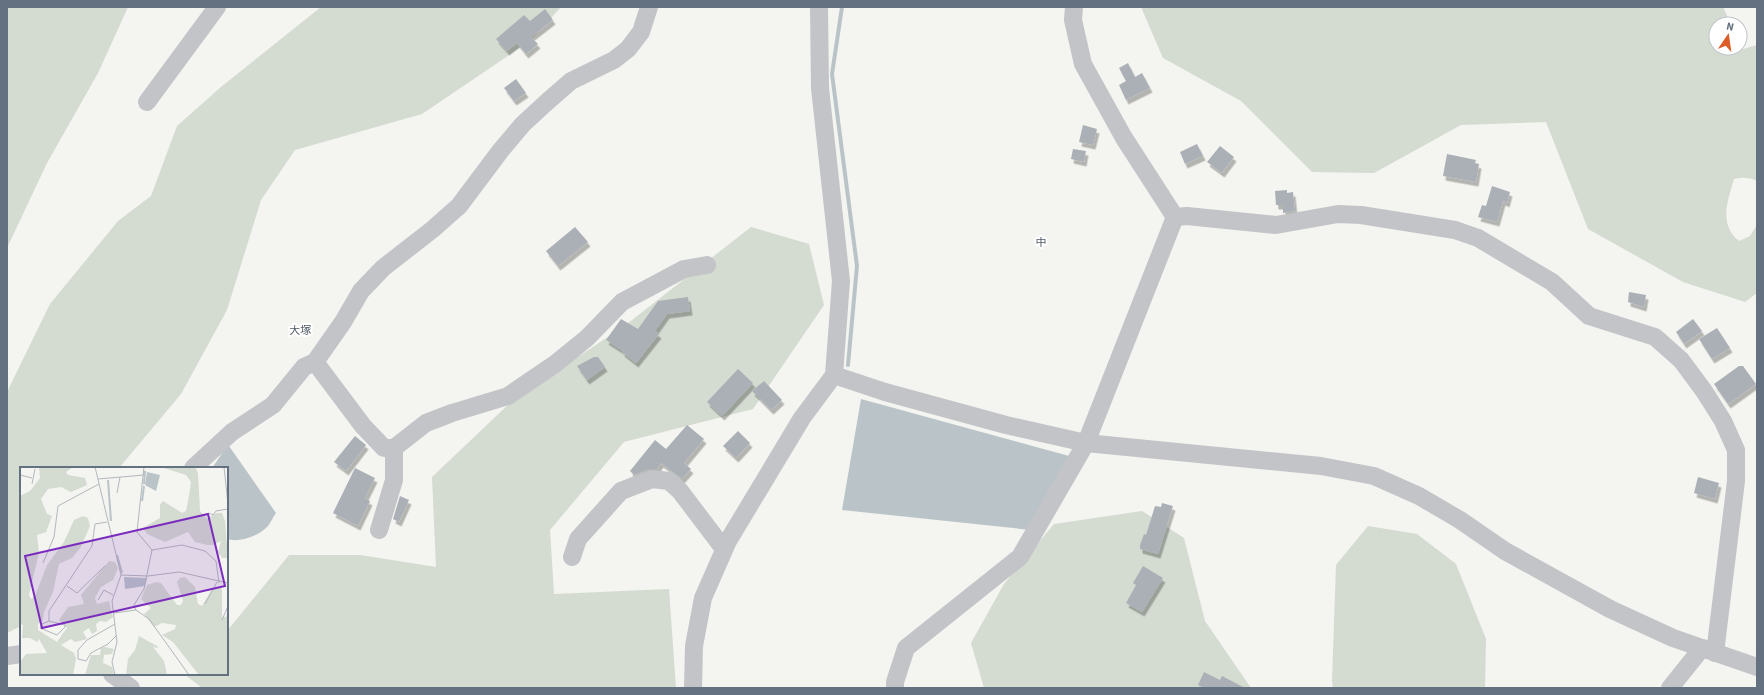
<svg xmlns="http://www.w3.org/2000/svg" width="1764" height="695" font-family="'Source Sans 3','Noto Sans JP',sans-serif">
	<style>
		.green { fill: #d4dbd1 }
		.water { fill: #bac4c8 }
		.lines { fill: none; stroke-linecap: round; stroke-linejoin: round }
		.stream { stroke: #bac4c8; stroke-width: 4 }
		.building { fill: #aab0b6; filter: url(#shadow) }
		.minor { stroke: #c2c4c8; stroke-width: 18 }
		.labels { text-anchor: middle; stroke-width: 4; stroke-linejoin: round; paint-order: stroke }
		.neighbourhood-label { font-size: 11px; fill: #515b66; stroke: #fff }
		.inset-river { fill: none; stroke: #bac4c8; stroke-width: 2 }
		.inset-road { fill: none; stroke: #b1b8bc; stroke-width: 1 }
		.view { fill: #7b2cbf; fill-opacity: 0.15; stroke: #7b2cbf; stroke-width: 2 }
		.inset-edge { fill: none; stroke: #647180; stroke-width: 2 }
	</style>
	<defs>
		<filter id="shadow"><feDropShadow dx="2.5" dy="4.5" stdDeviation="0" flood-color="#0004"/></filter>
	</defs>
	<rect width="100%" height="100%" fill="#f4f4f0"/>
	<!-- green -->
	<g class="green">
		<path d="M7,7H128L98,73L47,163L7,248Z"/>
		<path d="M321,7H561L530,41L422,114L295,150L261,200L227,310L181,394L119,468H21V626L7,633V392L50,304L118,221L151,196L177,126L221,87Z"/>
		<path d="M1141,7H1723L1731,24H1716V48H1740V42L1743,49L1757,45V181C1749,177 1743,177 1734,179C1728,200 1718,224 1739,241L1750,236L1757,225V293L1745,302L1683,282L1588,229L1546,122L1461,125L1374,173L1312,172L1241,101L1163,58Z"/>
		<path d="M751,227L809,244L824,305L753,409L624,442L550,530L554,594L669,589L676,688H202L184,674H227V631L289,555H360L436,567L432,477L511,402L627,324Z"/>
		<path d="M1142,511L1184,538L1205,621L1251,688H984L971,643L1004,584L1054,524Z"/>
		<path d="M1368,526L1417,534L1456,564L1486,639L1485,688H1333L1332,681L1336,565Z"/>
	</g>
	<!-- water -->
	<g class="water">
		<path d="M861,399L1073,457L1031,530L842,510Z"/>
		<path d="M229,446L276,513C273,517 271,522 268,526C259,536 239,543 227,539V468H212L223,452Z"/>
	</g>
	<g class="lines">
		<!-- stream -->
		<path class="stream" d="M842,7L832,74L857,266L848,365"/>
	</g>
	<!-- building -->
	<g class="building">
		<path d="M545,9L553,20L531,37L538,44L526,54L517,43L507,51L496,39L524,15L530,21Z"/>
		<path d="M1128,63L1135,77L1142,73L1150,88L1126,100L1119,85L1126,81L1119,68Z"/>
		<path d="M516,79L526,93L514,101L504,88Z"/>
		<path d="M1083,125L1097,129L1093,145L1079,142Z"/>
		<path d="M1197,144L1203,156L1185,164L1180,152Z"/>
		<path d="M1220,146L1234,157L1222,173L1207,162Z"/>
		<path d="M1073,149L1086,151L1084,162L1071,159Z"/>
		<path d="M1447,154L1476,160L1475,163L1479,164L1476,182L1443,176Z"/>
		<path d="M1492,186L1510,192L1507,203L1503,201L1497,222L1478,217L1482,205L1486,206Z"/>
		<path d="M1287,190V193L1293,192L1295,211L1283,213V205H1276L1275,191Z"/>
		<path d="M575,227L588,242L558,266L546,251Z"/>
		<path d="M1629,292L1646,295L1644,307L1628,302Z"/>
		<path d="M688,297L690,311L667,314L655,331L659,334L636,363L622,352L623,351L606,340L621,319L638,329L658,301Z"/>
		<path d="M1693,319L1702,331L1684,344L1676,332Z"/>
		<path d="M1717,328L1730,348L1712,359L1699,339Z"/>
		<path d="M594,357H598L605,367L587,380L577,366Z"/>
		<path d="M1739,366H1743L1756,384L1728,404L1714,384Z"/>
		<path d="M738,369L753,383L722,416L707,402Z"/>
		<path d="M764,381L782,400L771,410L752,391Z"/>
		<path d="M687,425L704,439L684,463L691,469L682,479L661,463L657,469H649L634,475L630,471L655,440L666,449Z"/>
		<path d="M738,431L750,443L736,458L723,446Z"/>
		<path d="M355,436L366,445L346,471L334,462Z"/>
		<path d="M355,468L375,478L365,498L370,501L358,526L333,513Z"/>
		<path d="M1698,477L1719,483L1715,499L1694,493Z"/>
		<path d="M400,496L409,500L399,522L393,519Z"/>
		<path d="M1162,503L1173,506L1158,554L1140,549V545L1144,534L1146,535L1155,506L1161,507Z"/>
		<path d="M1143,566L1163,578L1142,612L1126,603L1136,585L1133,583Z"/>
		<path d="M1204,672L1220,680L1222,676L1245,688H1204L1198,685Z"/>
	</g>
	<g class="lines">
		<!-- minor -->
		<g class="minor">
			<path d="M1074,7L1073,20L1083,64L1124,138L1175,217"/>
			<path d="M147,102L217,7"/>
			<path d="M1175,217L1187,216L1276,225L1338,214L1361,215L1455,230L1478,238L1552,282L1589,316L1655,337L1681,360L1704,391L1723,421L1736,450V481L1715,653"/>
			<path d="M315,362L363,426L384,448H394L426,423L452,413L508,396L555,364L587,338L622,302L684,269L707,265"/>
			<path d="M834,375L885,392L1006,425L1086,443L1321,466L1374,476L1419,496L1460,520L1505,551L1610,609L1673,638L1757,667"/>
			<path d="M193,468L232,432L273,405L304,367L315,362L343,322L361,291L383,268L433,229L459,206L501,150L523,124L548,101L571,81L614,60L628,49L641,32L649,7"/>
			<path d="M379,530L394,480V448"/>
			<path d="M572,557L578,539L621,491L652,479L669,481L680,491L724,549"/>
			<path d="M7,656L21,654"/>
			<path d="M112,674L131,688"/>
			<path d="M693,688L694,646L703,598L728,541L802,418L834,375L841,281L820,88L819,7"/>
			<path d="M895,688V682L906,648L1020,557L1086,443L1175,217"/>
			<path d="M1670,688L1702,648"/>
		</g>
	</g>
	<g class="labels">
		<!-- neighbourhood labels -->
		<g class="neighbourhood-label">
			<text x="1041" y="246">中</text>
			<text x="300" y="334">大塚</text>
		</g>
	</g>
	<!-- overview -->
	<g transform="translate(20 467)">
		<rect width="208" height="208" fill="#f4f4f0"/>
		<path d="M19,0H53L46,5L48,8L65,11L67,18L51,25L41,20L28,22L21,32L27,47L32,49L26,65L17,68L19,86L9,128L11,132L15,129L27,98L44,75L54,53L63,49L68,51L70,59L61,80L52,91L39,97L33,125L24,145L23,153L18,157V163L37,175L47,161L39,153L48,140L64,137L61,128L89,94L95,95L98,101L93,113L81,120L75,131L77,137L89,134L93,150L86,155L80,154L76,157L77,164L72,167L69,161L63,165L67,172L55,175L51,172L41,178L54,186L56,192L53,208H0V195L6,187L27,186L19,172L17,175L10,171H2L3,158L0,157V29L10,24L20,11ZM141,0H175L178,6L180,44L187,52L196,46H202L205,54L208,91H202L198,85L201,74L193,78H187L175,75L168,65L145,75L127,67L123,61L140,51V38L143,34L162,46L166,44L169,29L171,15L166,8ZM165,110L175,120L178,137L182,139L191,124L198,120L202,122V150H206L208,144V208H179L153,175L142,168L155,162L156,158L142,156L134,160L124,147L131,141L121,132L127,118L136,115L141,116L157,138H161L163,134L157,115L160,111ZM119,169L137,179L138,181L133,180L144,194L147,208H106L108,192L115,183ZM85,180L94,182L92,187L84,188L83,196L92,200L94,208H65L71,188H80L81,181Z" fill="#d4dbd1"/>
		<path d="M127,5L140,8L136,24L125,18ZM104,110L127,111L125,119L105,122Z" fill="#bac4c8"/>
		<path class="inset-river" d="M88,13L91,54M124,17L125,4M122,34L124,19M97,88L102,106"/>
		<path class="inset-road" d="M75,0L101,108L92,134L97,175L92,195L95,208M124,0L117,65L132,83M204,0L208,37M0,8L12,11M78,12L124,8M12,17L15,2M97,26L100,10M189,46L193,48L196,44L208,42M132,83L124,122L114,138L116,143L129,152L169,208M132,83L162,78L185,84L196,94L199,116M23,96L34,70L38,39L79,17M101,108L128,109L159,105L208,116M47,119L57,126L85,99M78,133L84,123L93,128M185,137L197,115M94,146L116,143M202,153L208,139M29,154V144L72,79L75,57L87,55M29,154L45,158V160L37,168L20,161L22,157ZM95,157L67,173L58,183V192L66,194L71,186L88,177L96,169"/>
		<path class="view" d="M188,47L205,119L22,161L5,89Z"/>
		<rect width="208" height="208" class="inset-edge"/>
	</g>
	<!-- border -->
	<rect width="1764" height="695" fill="none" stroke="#647180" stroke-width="16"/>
	<!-- north arrow -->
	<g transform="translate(1728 36) rotate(13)"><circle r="19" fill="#ffffff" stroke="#c1c6cc"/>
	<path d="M0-3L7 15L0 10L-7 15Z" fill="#dd5f27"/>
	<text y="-6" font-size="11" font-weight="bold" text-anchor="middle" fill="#647180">N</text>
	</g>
</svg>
